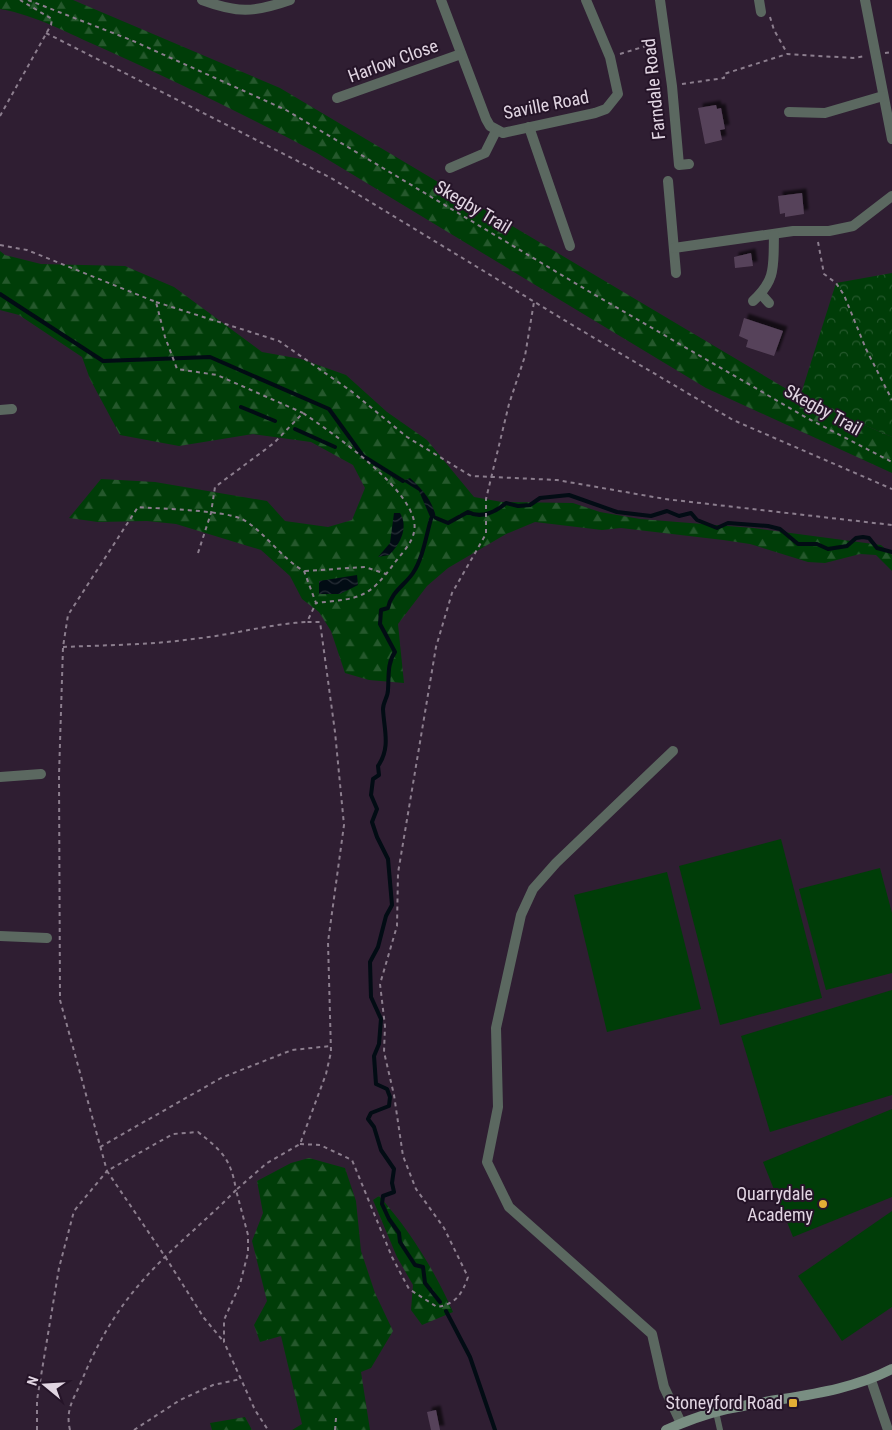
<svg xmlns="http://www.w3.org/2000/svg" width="892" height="1430" font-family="'Roboto Condensed',sans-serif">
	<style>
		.grass { fill: #003d08 }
		.forest { fill: url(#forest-firs) }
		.park { fill: url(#park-crowns) }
		.water { fill: url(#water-waves) }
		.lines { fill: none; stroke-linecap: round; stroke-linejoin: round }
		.stream { stroke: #020c14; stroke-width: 4 }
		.building { fill: #57435a; filter: url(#shadow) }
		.path { stroke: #8c7e8e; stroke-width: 2; stroke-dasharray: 4 4; stroke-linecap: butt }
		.lane { stroke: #5b6860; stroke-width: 6 }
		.street { stroke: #5b6860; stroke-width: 10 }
		.secondary { stroke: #798e82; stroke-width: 10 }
		.poi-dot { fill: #e4ae35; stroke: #251428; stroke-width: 2 }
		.labels { text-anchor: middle; stroke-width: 4; stroke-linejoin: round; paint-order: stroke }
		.street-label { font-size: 18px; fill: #e1d5e2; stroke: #251428 }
		.poi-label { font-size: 18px; fill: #e1d5e2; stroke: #251428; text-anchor: end }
	</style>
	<defs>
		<pattern id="forest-firs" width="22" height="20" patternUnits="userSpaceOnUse" patternTransform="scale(1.25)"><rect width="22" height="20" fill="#003d08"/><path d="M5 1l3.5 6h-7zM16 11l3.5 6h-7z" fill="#25582c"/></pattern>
		<pattern id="park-crowns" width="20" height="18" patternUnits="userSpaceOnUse" patternTransform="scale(1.25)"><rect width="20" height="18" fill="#003d08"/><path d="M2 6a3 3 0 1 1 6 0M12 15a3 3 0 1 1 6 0" fill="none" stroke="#25582c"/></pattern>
		<pattern id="water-waves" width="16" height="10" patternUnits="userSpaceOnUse" patternTransform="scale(1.25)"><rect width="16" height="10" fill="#020c14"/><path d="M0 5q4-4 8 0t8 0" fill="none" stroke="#272e36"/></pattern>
		<filter id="shadow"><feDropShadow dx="4.5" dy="-4.5" stdDeviation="1" flood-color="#0009"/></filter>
	</defs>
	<rect width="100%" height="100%" fill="#2f1e32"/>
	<!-- grass -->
	<g class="grass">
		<path d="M781,839L822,998L720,1025L679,866Z"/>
		<path d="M880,868L892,913V973L826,990L799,889Z"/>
		<path d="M667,872L701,1009L607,1032L574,895Z"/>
		<path d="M892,990V1095L770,1132L741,1036Z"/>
		<path d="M892,1109V1197L793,1237L763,1162Z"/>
		<path d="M892,1211V1307L842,1341L798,1276Z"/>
	</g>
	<!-- forest -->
	<g class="forest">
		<path d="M0,0H73L280,88L800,397L892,437V473L706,388L317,153C247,116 175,81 102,48C69,34 36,15 0,9Z"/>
		<path d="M0,251L5,255L41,264L125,266L174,287L262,352L301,359L346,375L387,412L427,440L474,497L502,502L573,503L600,512L640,519L753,528L881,545L892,555V571L876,555L860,554L825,563L808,562L750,544L723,540L621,528L602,530L535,522L506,534L448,568L427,586L398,624L404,683L369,680L345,673L331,631L319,612L302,599L290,576L261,550L176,524L147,521L98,522L69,518L101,479L155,482L267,501L285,521L328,527L352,520L365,488L353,465L311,442L253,434L179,446L120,435L90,379L82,357L19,315L0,310Z"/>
		<path d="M309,1158L345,1168L356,1201L361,1251L375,1293L393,1331L371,1368L361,1372L370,1430H292L302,1424L281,1336L260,1342L254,1325L267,1301L252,1241L263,1213L257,1181L291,1163Z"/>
		<path d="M379,1196C409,1229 435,1271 453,1312L422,1325L411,1310L413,1285L397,1257L373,1200Z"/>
		<path d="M245,1417L252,1430H212L210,1423Z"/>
	</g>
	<!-- park -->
	<path class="park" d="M892,273V437L800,397L836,283Z"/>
	<!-- water -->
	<g class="water">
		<path d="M410,478C422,489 433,501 436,518L431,519L419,491L403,481Z"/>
		<path d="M394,513H400C409,527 400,545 389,555L378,557L390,543Z"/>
		<path d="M357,575L358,585L340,594H319V581Z"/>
	</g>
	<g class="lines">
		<!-- stream -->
		<g class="stream">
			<path d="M0,294L103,361L210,357L329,409L363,456L403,481"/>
			<path d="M241,407L275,421"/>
			<path d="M295,429L335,447"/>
			<path d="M436,518L448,523L468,512C481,519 496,512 506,503L518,506L530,505L540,498L569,495L617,512L651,516L667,511L679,516L691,513L697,520L717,528L728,523L768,526L780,529L798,544H817L828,549L847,546L856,538L863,537L869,538L877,548L892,552"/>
			<path d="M431,519C426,536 423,558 413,573C405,585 391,592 388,608L381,610L380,624L395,652C387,663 389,677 388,690C388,697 383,702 383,709C384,730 391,747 378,766L379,775L373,779L371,795L377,809L372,822L377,837L388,859L392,905L386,916L378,947L370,962L371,997L381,1019L379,1044L374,1056L376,1084L387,1089L390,1097L389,1106L371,1113L368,1119L374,1127L381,1150L394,1169L392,1183L394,1192L383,1196L382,1204L389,1219L399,1233L400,1242L415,1265L423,1267L425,1283L440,1302"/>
			<path d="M446,1311L470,1357L495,1430"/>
		</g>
	</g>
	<!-- building -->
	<g class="building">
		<path d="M716,105L717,109L721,108L725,129L720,130L722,140L705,144L698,108Z"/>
		<path d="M802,193L804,214L785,217V213L780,214L778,196Z"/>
		<path d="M751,253L753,266L735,268L734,257Z"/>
		<path d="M744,318L783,331L774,356L746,347L748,340L739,336Z"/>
		<path d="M436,1410L440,1430H431L427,1412Z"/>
	</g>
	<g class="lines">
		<!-- path -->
		<g class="path">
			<path d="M28,0L131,40L286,110L590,292L807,418L892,462"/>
			<path d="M770,17L774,30L787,53"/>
			<path d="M46,33L331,178L574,326L733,420L892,489"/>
			<path d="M885,53L892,52"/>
			<path d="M620,54L656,43"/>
			<path d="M682,84L724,78V74L787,54L853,58L866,56"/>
			<path d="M0,116L51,25L52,19L20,0"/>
			<path d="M818,242L824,274L836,283L844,295L866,349L892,400"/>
			<path d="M0,245L27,250L156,302L165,337L177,369L217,375L303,413"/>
			<path d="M156,302L279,341L351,391L407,437L471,476L557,480L665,499L892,525"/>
			<path d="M198,553L211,513L215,487L274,443L303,413C331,432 423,495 414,532C412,543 403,552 396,561C368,599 362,598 316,603"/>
			<path d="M305,571L365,567L386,574"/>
			<path d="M63,647C106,645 150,645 193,639C232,635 269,624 307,622"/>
			<path d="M300,1144L320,1145L352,1160L392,1257L409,1289L437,1307C456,1304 462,1294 468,1277L444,1228L416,1189L403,1156L394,1095L384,1052L385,1026L380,984L397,926L398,873L436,647L452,593L486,534V499L509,404L525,356L534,302"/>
			<path d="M100,1147L221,1078L292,1050L331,1046"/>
			<path d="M37,1430V1400L59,1268L74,1211L107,1171L60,1000L59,775L63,647L68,615L138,507C162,509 222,510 242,519C263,530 282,559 304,571L316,603L307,622H320L335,732L344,825L328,942L331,1052L326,1074L300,1144L267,1163L236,1190L248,1235V1253L240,1284L224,1320V1342L255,1410L268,1430"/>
			<path d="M70,1430C65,1409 74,1399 82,1380C96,1346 114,1314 138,1286C167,1251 204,1223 236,1190C231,1159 222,1151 198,1132L173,1134L107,1171L166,1258L204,1318L224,1342"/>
			<path d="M134,1430L180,1400L213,1385L241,1379"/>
			<path d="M335,1430L336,1418"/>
		</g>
		<!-- lane -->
		<path class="lane" d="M716,1412L720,1430"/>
		<!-- street -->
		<g class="street">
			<path d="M202,0C237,13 253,13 290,0"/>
			<path d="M441,0L486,119L490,126L503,133L595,113L606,109L618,94L610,57L586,0"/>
			<path d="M660,0L672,86L679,165L689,164"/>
			<path d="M759,0L761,12"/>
			<path d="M865,0L892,139"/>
			<path d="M337,98L461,54"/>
			<path d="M789,112L825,113L883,96"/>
			<path d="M529,127L570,246"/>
			<path d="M450,168L485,153L496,131"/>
			<path d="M668,181L676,273"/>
			<path d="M674,248L793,231H829L853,226L892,196"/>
			<path d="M761,294L769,303"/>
			<path d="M753,301C777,279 773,265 774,235"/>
			<path d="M0,410L12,409"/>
			<path d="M673,751L556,863L533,889L521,915L496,1028L498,1107L487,1162L509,1207L652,1334L664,1387L681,1423"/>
			<path d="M0,777L41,774"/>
			<path d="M0,936L47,938"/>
			<path d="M871,1380L888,1430"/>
		</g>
		<!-- secondary -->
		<path class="secondary" d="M666,1430C690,1419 716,1410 743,1406C793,1396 846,1393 892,1369"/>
	</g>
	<!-- markers -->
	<g class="poi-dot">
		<circle cx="823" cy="1204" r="5"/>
		<rect x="788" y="1398" width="10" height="10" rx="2.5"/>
	</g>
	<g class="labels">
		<!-- street labels -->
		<g class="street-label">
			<text transform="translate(393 61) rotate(-20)" y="6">Harlow Close</text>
			<text transform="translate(654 89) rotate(-96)" y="6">Farndale Road</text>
			<text transform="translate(546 105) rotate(-11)" y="6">Saville Road</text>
			<text transform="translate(473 207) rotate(31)" y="6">Skegby Trail</text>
			<text transform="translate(823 410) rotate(29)" y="6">Skegby Trail</text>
		</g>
		<!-- poi labels -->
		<g class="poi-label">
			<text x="813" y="1200">Quarrydale<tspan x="813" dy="21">Academy</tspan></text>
			<text x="783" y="1409">Stoneyford Road</text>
		</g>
	</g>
	<!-- north arrow -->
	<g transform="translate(45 1385) rotate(288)" stroke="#251428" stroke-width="4" paint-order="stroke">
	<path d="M0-4L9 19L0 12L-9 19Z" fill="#e1d5e2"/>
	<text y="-8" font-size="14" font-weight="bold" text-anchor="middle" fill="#e1d5e2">N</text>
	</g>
</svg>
